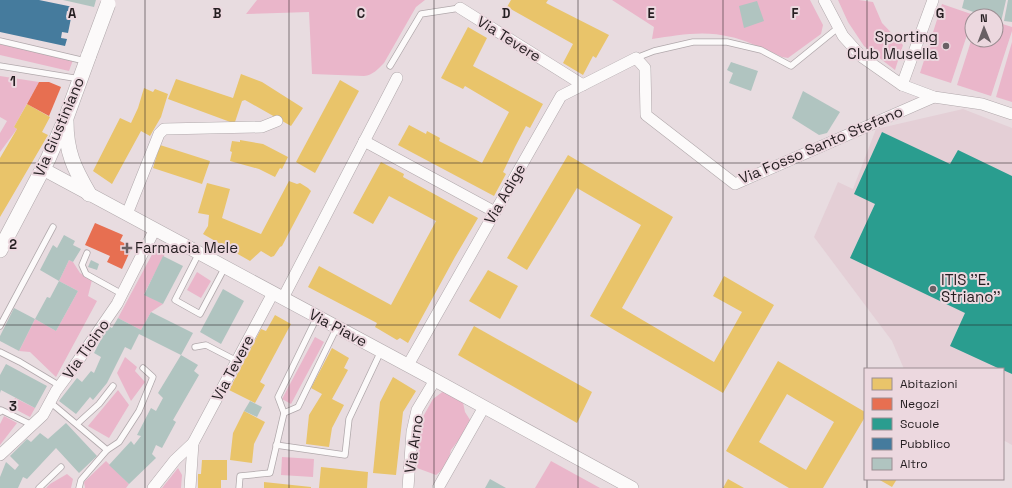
<svg xmlns="http://www.w3.org/2000/svg" width="1012" height="488" font-family="'Space Grotesk',sans-serif">
	<style>
		.built { fill: #e4cfd6 }
		.green { fill: #eab6ca }
		.homes { fill: #e9c46a; fill-rule: evenodd }
		.shops { fill: #e76f51 }
		.schools { fill: #2a9d8f }
		.public { fill: #457b9d }
		.building { fill: #b0c4c0 }
		.lines { fill: none; stroke-linecap: round; stroke-linejoin: round }
		.service-casing { stroke: #b0a8ab; stroke-width: 7 }
		.minor-casing { stroke: #b0a8ab; stroke-width: 12 }
		.tertiary-casing { stroke: #b0a8ab; stroke-width: 14 }
		.secondary-casing { stroke: #b0a8ab; stroke-width: 16 }
		.service { stroke: #fcfafa; stroke-width: 5.5 }
		.minor { stroke: #fcfafa; stroke-width: 11 }
		.tertiary { stroke: #fcfafa; stroke-width: 13 }
		.secondary { stroke: #fcfafa; stroke-width: 15 }
		.secondary-bridge-casing { stroke: #b0a8ab; stroke-width: 16; stroke-linecap: butt }
		.secondary-bridge { stroke: #fcfafa; stroke-width: 15 }
		.grid { fill: none; stroke: #251e21; stroke-width: 1; stroke-opacity: 0.55 }
		.poi-dot { fill: #696064; stroke: #ecd8df; stroke-width: 1.5 }
		.labels { text-anchor: middle; stroke-width: 4; stroke-linejoin: round; paint-order: stroke }
		.poi-label { font-size: 15px; fill: #251e21; stroke: #ecd8df; text-anchor: start }
		.street-label { font-size: 15px; fill: #251e21; stroke: #ecd8df }
		.grid-label { font-size: 13px; text-anchor: middle; font-weight: bold; fill: #251e21; stroke: #ecd8df; stroke-width: 4; stroke-linejoin: round; paint-order: stroke }
	</style>
	<rect width="100%" height="100%" fill="#e8dce0"/>
	<!-- built -->
	<path class="built" d="M963,109L1012,128V445L1003,440V369H904L892,341L814,237L838,182L853,189L876,129Z"/>
	<!-- green -->
	<g class="green">
		<path d="M257,0H425L416,7L384,63C378,69 373,75 364,76L312,74L309,12L246,14Z"/>
		<path d="M612,0H810L823,25L821,34L788,58L782,57C768,51 746,40 731,37C704,30 679,35 652,39L654,27Z"/>
		<path d="M838,0H859L873,2L882,23L903,45L895,70L864,46L848,22Z"/>
		<path d="M942,4L974,15L972,16V20L951,83L920,73Z"/>
		<path d="M996,22L1012,27V31L991,96L957,85L972,38V40H996Z"/>
		<path d="M1012,42V102L996,97Z"/>
		<path d="M0,44L73,60L69,71L0,55Z"/>
		<path d="M0,76L39,82L14,127L17,129L0,152V133L7,121L0,117Z"/>
		<path d="M156,247L166,252L144,294L163,304L151,312L141,330L118,318Z"/>
		<path d="M69,260L73,262L80,273L92,280L88,296L97,301L56,377L30,352L19,351L35,319L56,331L78,291L59,281Z"/>
		<path d="M197,272L211,281L201,298L187,290Z"/>
		<path d="M315,337L324,342L291,404L282,399Z"/>
		<path d="M125,357L137,367L135,371L145,382L131,401L117,373Z"/>
		<path d="M118,390L129,405L109,438L88,426Z"/>
		<path d="M445,390L462,398L465,412L472,423L451,450L447,466L436,475L417,468L419,451L412,440L417,423L424,415L433,399Z"/>
		<path d="M15,398L35,408L30,417L11,407Z"/>
		<path d="M4,416L17,423L0,445V424Z"/>
		<path d="M282,457L314,459L313,477L281,475Z"/>
		<path d="M106,461L129,484L126,488H85L84,482Z"/>
		<path d="M551,461L600,488H535Z"/>
		<path d="M178,468L182,475L181,488H162Z"/>
		<path d="M67,474L73,479L71,488H46L50,484Z"/>
	</g>
	<!-- homes -->
	<g class="homes">
		<path d="M511,0H548L546,3L609,35L596,58L593,56L583,75L563,63L573,44L507,7Z"/>
		<path d="M468,27L487,38L473,66L543,104L530,128L526,126L515,147L503,172L506,174L494,196L398,145L409,125L426,134L427,131L440,138L439,141L482,163L509,112L465,86L463,89L441,78Z"/>
		<path d="M241,74L262,82L303,108L291,126L245,100L242,101L235,122L233,123L168,99L176,79L233,98Z"/>
		<path d="M340,80L359,91L315,173L296,162Z"/>
		<path d="M144,88L153,92L155,89L168,94L161,117L150,136L141,131L112,184L93,171L120,118L131,123L138,108Z"/>
		<path d="M27,104L50,117L42,132L48,135L0,217V158L17,129L14,127Z"/>
		<path d="M240,140L263,144L288,157L282,169L280,168L275,177L259,169L230,161L232,152L230,151L232,141L240,142Z"/>
		<path d="M160,145L210,161L202,184L153,168Z"/>
		<path d="M568,155L673,217L622,308L714,362L742,312L713,296L724,276L774,305L723,393L590,316L641,225L577,188L527,270L507,258Z"/>
		<path d="M381,162L404,174L403,177L478,218L455,257L408,343L400,338L397,340L375,327L377,323L308,287L319,266L391,305L436,221L389,196L373,224L353,213Z"/>
		<path d="M289,181L297,184L300,183L308,188L311,191L282,246L280,247L274,256L271,257L261,251L250,261L203,234L208,226L209,215L198,213L207,183L230,189L222,218L261,234Z"/>
		<path d="M488,270L518,286L500,319L469,301Z"/>
		<path d="M275,315L291,324L260,382L265,385L255,403L229,390L261,329L266,331Z"/>
		<path d="M474,326L592,392L577,423L458,355Z"/>
		<path d="M332,348L349,358L344,368L348,370L332,399L344,405L332,428L329,447L306,444L309,415L322,394L311,388Z"/>
		<path d="M778,361L865,412V417L823,488H789L726,451ZM787,394L834,422L806,470L759,442Z"/>
		<path d="M393,377L416,391L403,412L396,475L373,473L380,402Z"/>
		<path d="M244,411L265,422L254,444L252,463L230,460L233,433Z"/>
		<path d="M202,460H227V480H221V488H198V474H201Z"/>
		<path d="M321,467L368,472L367,488H319Z"/>
		<path d="M728,479L744,488H723Z"/>
		<path d="M878,479H897L892,487Z"/>
		<path d="M264,482L311,487V488H264Z"/>
	</g>
	<!-- shops -->
	<g class="shops">
		<path d="M39,82H49L61,87L49,116L27,104Z"/>
		<path d="M95,223L123,235L120,241L132,247L122,269L107,262L110,256L85,245Z"/>
	</g>
	<!-- schools -->
	<path class="schools" d="M882,132L950,164L958,150L1012,176V374L1003,370V369H1000L950,346L965,313L850,258L875,204L854,194Z"/>
	<!-- public -->
	<path class="public" d="M0,0H39L73,7V12L67,11L66,17L71,18L68,33L62,32L61,38L67,39L65,46L0,32Z"/>
	<!-- building -->
	<g class="building">
		<path d="M63,0H96L94,7Z"/>
		<path d="M964,0H1006L1001,22L996,20V16H985L962,8Z"/>
		<path d="M1008,0H1012V22L1004,21Z"/>
		<path d="M757,1L764,21L744,28L739,6Z"/>
		<path d="M731,62L758,71L751,91L729,83L733,73L727,70Z"/>
		<path d="M803,91L840,112L827,133L819,135L792,118Z"/>
		<path d="M64,235L75,241L73,245L81,249L73,262L69,260L59,281L40,270L53,245L57,248Z"/>
		<path d="M163,256L183,266L163,304L144,295Z"/>
		<path d="M91,260L99,264L97,270L88,267Z"/>
		<path d="M59,281L78,291L56,331L35,319L47,297L50,298Z"/>
		<path d="M223,289L244,301L221,344L200,332Z"/>
		<path d="M14,308L35,319L19,351L0,341V336Z"/>
		<path d="M151,312L193,333L181,355L198,365L194,371L199,375L173,420L176,422L162,448L156,445L152,454L156,458L129,484L109,465L131,441L134,445L141,436L137,435L151,408L156,411L163,398L158,393L181,355L139,334L131,350L125,347L107,383L93,400L90,397L76,414L59,401L77,378L82,382L91,371L94,373L101,357L94,353L108,326L112,328L118,318L141,330Z"/>
		<path d="M6,364L47,386L35,408L1,390L0,393V375Z"/>
		<path d="M250,401L262,407L257,417L244,411Z"/>
		<path d="M66,423L97,456L79,473L56,448L27,479L23,477L18,488H0V477L6,462L15,470L19,465L10,456L27,439L31,442L40,433L48,439Z"/>
		<path d="M490,479L506,488H485Z"/>
	</g>
	<g class="lines">
		<!-- service casing -->
		<g class="service-casing">
			<g id="service">
				<path d="M0,41L85,61"/>
				<path d="M636,58L654,51L693,42H727L761,50L791,66L839,27"/>
				<path d="M0,66L80,79"/>
				<path d="M390,66L421,14L460,8"/>
				<path d="M87,253L82,265L86,274L122,294"/>
				<path d="M199,253L175,300L200,314L225,267"/>
				<path d="M0,326L53,227"/>
				<path d="M195,347L206,345L237,361"/>
				<path d="M0,352L20,362L60,386"/>
				<path d="M50,402L107,450L119,442L139,411L153,377L143,368"/>
				<path d="M0,412L1,410L32,425"/>
				<path d="M284,413L298,407L337,327"/>
				<path d="M77,424L99,404L113,386"/>
				<path d="M276,445L345,455L349,419L381,351"/>
				<path d="M39,488L61,467"/>
				<path d="M79,488L81,480L107,450"/>
				<path d="M239,488L240,476L270,473L284,413L278,397L317,317"/>
			</g>
		</g>
		<!-- minor casing -->
		<g class="minor-casing">
			<g id="minor">
				<path d="M824,0L843,36L862,57L902,85L934,97L982,104L1012,114"/>
				<path d="M460,8L583,85"/>
				<path d="M902,85L933,0"/>
				<path d="M364,141L495,212"/>
				<path d="M127,214L159,134L164,129L262,127L277,121"/>
				<path d="M283,298L397,78"/>
				<path d="M408,365L561,96L636,58L645,68L646,115L735,184L934,97"/>
				<path d="M0,455L43,415L56,391L73,368L117,304L155,229"/>
				<path d="M153,488L175,460L193,443L273,293"/>
				<path d="M190,488L193,443"/>
				<path d="M408,488L412,432L417,410L435,380"/>
				<path d="M438,488L484,407"/>
			</g>
		</g>
		<!-- tertiary casing -->
		<g class="tertiary-casing">
			<path id="tertiary" d="M43,169L424,374L632,488"/>
		</g>
		<!-- secondary casing -->
		<g class="secondary-casing">
			<g id="secondary">
				<path d="M66,121C66,152 74,168 89,194"/>
				<path d="M0,250L48,159L66,118L89,55"/>
			</g>
		</g>
		<!-- service -->
		<use href="#service" class="service"/>
		<!-- minor -->
		<use href="#minor" class="minor"/>
		<!-- tertiary -->
		<use href="#tertiary" class="tertiary"/>
		<!-- secondary -->
		<use href="#secondary" class="secondary"/>
		<!-- secondary-bridge casing -->
		<g class="secondary-bridge-casing">
			<path id="secondary-bridge" d="M89,55L108,4"/>
		</g>
		<!-- secondary-bridge -->
		<use href="#secondary-bridge" class="secondary-bridge"/>
	</g>
	<!-- grid -->
	<path class="grid" d="M145,0V488M289,0V488M434,0V488M578,0V488M723,0V488M867,0V369M0,163H1012M0,325H1012M867,479V488"/>
	<!-- markers -->
	<g class="poi-dot">
		<circle cx="946" cy="46" r="4"/>
		<path d="M125 242h4v4h4v4h-4v4h-4v-4h-4v-4h4z"/>
		<circle cx="933" cy="289" r="4"/>
	</g>
	<g class="labels">
		<!-- poi labels -->
		<g class="poi-label">
			<text x="938" y="42" text-anchor="end">Sporting<tspan x="938" dy="17">Club Musella</tspan></text>
			<text x="135" y="253">Farmacia Mele</text>
			<text x="941" y="285">ITIS ''E.<tspan x="941" dy="17">Striano''</tspan></text>
		</g>
		<!-- street labels -->
		<g class="street-label">
			<text transform="translate(509 39) rotate(32)" y="5">Via Tevere</text>
			<text transform="translate(59 127) rotate(-67)" y="5">Via Giustiniano</text>
			<text transform="translate(821 145) rotate(-23)" y="5">Via Fosso Santo Stefano</text>
			<text transform="translate(505 194) rotate(-60)" y="5">Via Adige</text>
			<text transform="translate(338 328) rotate(28)" y="5">Via Piave</text>
			<text transform="translate(86 349) rotate(-55)" y="5">Via Ticino</text>
			<text transform="translate(233 368) rotate(-62)" y="5">Via Tevere</text>
			<text transform="translate(414 444) rotate(-82)" y="5">Via Arno</text>
		</g>
	</g>
	<g class="grid-label">
		<text x="72" y="18">A</text>
		<text x="217" y="18">B</text>
		<text x="361" y="18">C</text>
		<text x="506" y="18">D</text>
		<text x="651" y="18">E</text>
		<text x="795" y="18">F</text>
		<text x="940" y="18">G</text>
		<text x="13" y="86">1</text>
		<text x="13" y="249">2</text>
		<text x="13" y="411">3</text>
	</g>
	<!-- legend -->
	<rect x="864" y="368" width="140" height="112" fill="#ecd8df" stroke="#9c8e93"/>
	<rect x="872" y="378" width="20" height="12" fill="#e9c46a" stroke="#9c8e93"/>
	<text x="900" y="388" font-size="12" fill="#251e21">Abitazioni</text>
	<rect x="872" y="398" width="20" height="12" fill="#e76f51" stroke="#9c8e93"/>
	<text x="900" y="408" font-size="12" fill="#251e21">Negozi</text>
	<rect x="872" y="418" width="20" height="12" fill="#2a9d8f" stroke="#9c8e93"/>
	<text x="900" y="428" font-size="12" fill="#251e21">Scuole</text>
	<rect x="872" y="438" width="20" height="12" fill="#457b9d" stroke="#9c8e93"/>
	<text x="900" y="448" font-size="12" fill="#251e21">Pubblico</text>
	<rect x="872" y="458" width="20" height="12" fill="#b0c4c0" stroke="#9c8e93"/>
	<text x="900" y="468" font-size="12" fill="#251e21">Altro</text>
	<!-- north arrow -->
	<g transform="translate(984 28) rotate(359)"><circle r="19" fill="#ecd8df" stroke="#9c8e93"/>
	<path d="M0-3L7 15L0 10L-7 15Z" fill="#696064"/>
	<text y="-6" font-size="11" font-weight="bold" text-anchor="middle" fill="#251e21">N</text>
	</g>
</svg>
